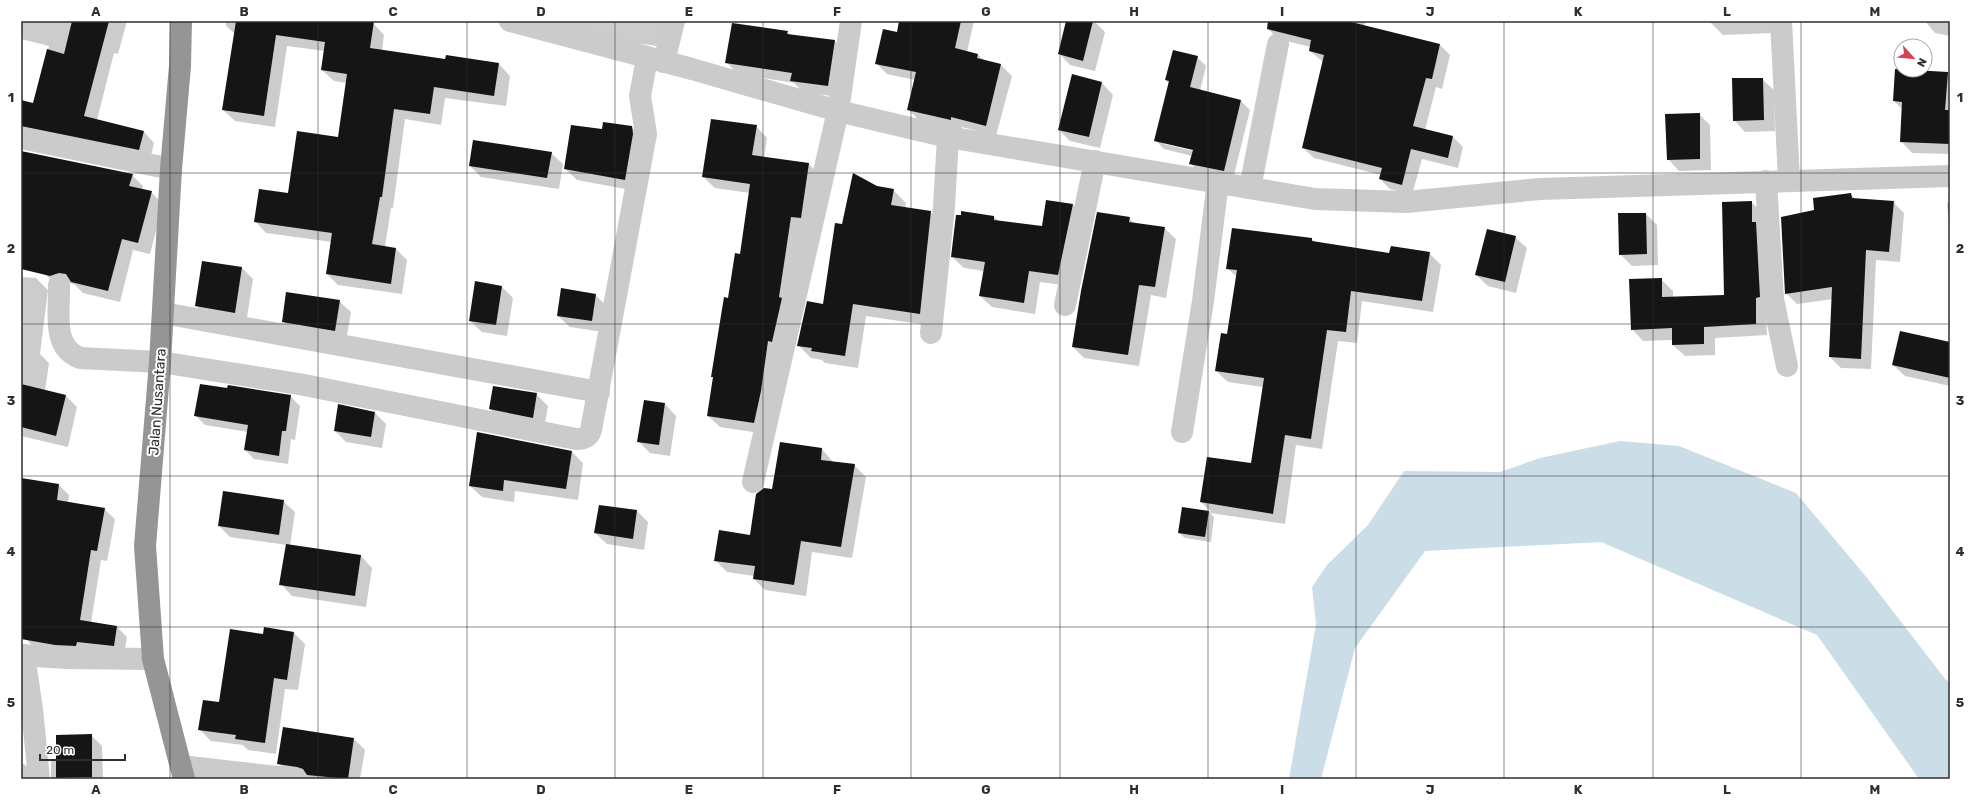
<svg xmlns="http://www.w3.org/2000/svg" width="1971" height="800" font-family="Rubik,sans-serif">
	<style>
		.water { fill: #cbdee8 }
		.shadow { fill: #0003; fill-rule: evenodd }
		.building { fill: #151515 }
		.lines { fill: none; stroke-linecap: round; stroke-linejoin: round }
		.minor { stroke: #cbcbcb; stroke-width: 22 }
		.highway { stroke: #959595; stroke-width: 22 }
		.grid { fill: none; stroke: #2e2e2e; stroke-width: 1; stroke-opacity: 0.55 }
		.labels { text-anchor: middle; stroke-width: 4; stroke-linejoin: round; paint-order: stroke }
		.street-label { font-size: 14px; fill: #2e2e2e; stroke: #fff }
		.neatline { fill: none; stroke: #2e2e2e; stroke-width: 1.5 }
		.grid-label { font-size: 13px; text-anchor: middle; font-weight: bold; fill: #2e2e2e }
	</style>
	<rect width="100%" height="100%" fill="#fff"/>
	<!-- water -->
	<path class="water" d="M1620,441L1679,446L1796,493L1868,579L1946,680L1950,682V779H1919L1817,635L1601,542L1425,551L1355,648L1321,779H1289L1316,624L1312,587L1327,565L1368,525L1404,471L1500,472L1540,458Z"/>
	<!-- shadow -->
	<g class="shadow">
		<path d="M21,21H127L118,54L114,53L97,120L144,132L154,143L150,160L21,141V101L34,104L49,46L21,39Z"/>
		<path d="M226,21H358L373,23L384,35L382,51L446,61L499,64L510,76L506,106L445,98L441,125L405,119L393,208H391L385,247L396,249L407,260L402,294L338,285L327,274L332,242L266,233L255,221L289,194L339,139L347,83L334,81L322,70L325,51L287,46L275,127L235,121L223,110L235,34L226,26Z"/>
		<path d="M526,21H682L672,48L590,37Z"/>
		<path d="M900,21H974L967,52L978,55L984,60L1001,65L1012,76L996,136L962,127L961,130L919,120L908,109L915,80L887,74L877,64L897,33Z"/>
		<path d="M1067,21H1094L1105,32L1095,71L1070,65L1059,53Z"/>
		<path d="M1270,21H1366L1364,26L1440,45L1450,55L1442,89L1436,87L1425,130L1453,137L1463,147L1458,168L1422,159L1412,195L1390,189L1380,179L1381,175L1314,158L1303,148L1323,62L1310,51L1311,47L1278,39L1268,29Z"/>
		<path d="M1711,21H1772L1773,33L1723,35L1711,23Z"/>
		<path d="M1849,21H1875V22Z"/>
		<path d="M1925,21H1950V36L1935,33Z"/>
		<path d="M787,32L791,35L835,41L846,53L839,97L803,92L794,83L738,74L727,63Z"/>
		<path d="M1197,57L1206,66L1200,91L1241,101L1250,110L1233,179L1199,172L1190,163L1192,156L1164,149L1155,140L1169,83L1166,80ZM1164,142L1198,150L1197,152L1164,144Z"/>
		<path d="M1896,70L1950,73V154L1912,153L1901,141L1902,109L1894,101Z"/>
		<path d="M1072,76L1102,83L1113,95L1100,148L1070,141L1059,130Z"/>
		<path d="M1762,79L1774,90L1775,131L1745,132L1734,120Z"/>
		<path d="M1699,114L1710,125L1711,170L1679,171L1668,159Z"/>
		<path d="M756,126L767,138L764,158L809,164L820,176L765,434L720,427L708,416L714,378L712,376L729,299L741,255L750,193L715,188L703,177Z"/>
		<path d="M632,127L643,138L636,191L577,180L565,169L603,130Z"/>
		<path d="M21,152L132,175L143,186L142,190L151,192L163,204L150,254L133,250L120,302L83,293L75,285L71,283L62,287L57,286L46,275L21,223Z"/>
		<path d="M551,153L563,164L559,189L481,177L470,166Z"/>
		<path d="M876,187L893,190L906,203L905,208L930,212L943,225L933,326L866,316L858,368L825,363L822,360L811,358L798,345L824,305L843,225Z"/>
		<path d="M1851,194L1855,199L1893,202L1904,213L1900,262L1876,260L1871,369L1841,368L1830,357L1833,299L1797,304L1786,293L1815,211Z"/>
		<path d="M1047,201L1073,205L1084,216L1070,286L1040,282L1035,314L992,307L980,296L984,271L964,268L952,257L994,217L999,221L1043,227Z"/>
		<path d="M1751,202L1763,213L1767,335L1715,338V355L1685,356L1673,345V340L1643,341L1632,329L1661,279L1673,291V298L1725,296Z"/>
		<path d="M1950,202V236L1947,203Z"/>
		<path d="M1646,214L1657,225L1658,265L1632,266L1620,254Z"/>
		<path d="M1129,218L1135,224L1164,228L1176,239L1166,298L1151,295L1139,366L1084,358L1073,347Z"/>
		<path d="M1515,237L1527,248L1516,293L1488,286L1476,275Z"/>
		<path d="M1312,239L1316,243L1390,254L1429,253L1441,265L1433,312L1362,301L1357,343L1338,341L1322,449L1296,445L1285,524L1210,513L1214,517L1211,542L1185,538L1179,533L1183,508L1211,512L1201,502L1252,464L1263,387L1228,382L1216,371L1228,335L1237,277L1227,268Z"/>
		<path d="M242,268L253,279L246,324L208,317L196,306Z"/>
		<path d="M21,277L36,278L48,290L40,354L49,363L45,391L66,396L77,407L68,447L21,436Z"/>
		<path d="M476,283L502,287L513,298L507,336L482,332L470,321Z"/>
		<path d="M595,295L607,306L603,332L570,327L558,316Z"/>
		<path d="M339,301L351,312L346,341L294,333L283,321Z"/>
		<path d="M1950,343V386L1905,376L1893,365Z"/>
		<path d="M228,389L290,396L300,406L295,440L291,439L288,464L254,459L245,450L248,432L205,425L196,416Z"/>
		<path d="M536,394L548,406L544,429L502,420L490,409Z"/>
		<path d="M665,404L676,416L670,456L650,453L639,442Z"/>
		<path d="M375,413L386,424L382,448L346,442L335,431Z"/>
		<path d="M781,443L822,449L833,462L854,465L866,477L852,558L812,552L806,596L765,590L754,579V576L727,572L715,560L751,536L773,490Z"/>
		<path d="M572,452L583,463L578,500L515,491L514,502L482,497L470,486Z"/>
		<path d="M21,479L59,485L69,495L68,503L104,509L115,519L107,561L101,560L91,623L117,627L127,637L124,656L36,650L26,639L21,603Z"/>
		<path d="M283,501L295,512L290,546L361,556L372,568L366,607L292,596L281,584L287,545L230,537L219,526Z"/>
		<path d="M637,511L648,522L644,550L607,544L595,533Z"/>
		<path d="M265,628L294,633L305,644L298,690L285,689L276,754L248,750L243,745L211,741L199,729L220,703L264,635Z"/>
		<path d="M91,735L102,746L103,779H51V761L57,760Z"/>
		<path d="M354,739L365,750L360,779H308L289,775L279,764Z"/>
		<path d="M21,764H24L35,774L36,779H21Z"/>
	</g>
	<!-- building -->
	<g class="building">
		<path d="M72,21H109L84,116L144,131L139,150L21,126V100L33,103L47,49L64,54Z"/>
		<path d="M236,21H374L370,48L445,59L446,55L499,63L494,96L434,87L430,114L394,109L382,197H380L372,244L396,248L391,284L326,274L332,233L254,222L259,189L288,193L297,131L338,137L347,74L321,70L325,42L276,35L264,116L222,110Z"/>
		<path d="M899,21H961L955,48L978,54L977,58L1001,64L986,126L951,117V120L907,110L916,72L875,64L883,29L897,32Z"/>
		<path d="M1066,21H1093L1083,61L1058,54Z"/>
		<path d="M1268,21H1347L1440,44L1432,79L1426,78L1413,126L1453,136L1448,158L1411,149L1402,185L1379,179L1382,168L1302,148L1324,55L1309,51L1311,40L1267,29Z"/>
		<path d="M732,23L788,31L787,34L835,40L828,86L790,81L792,73L725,63Z"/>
		<path d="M1173,50L1198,56L1190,87L1241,100L1224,171L1189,164L1193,150L1154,141L1169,81L1165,80Z"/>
		<path d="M1895,69L1948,72L1945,110H1950V144L1900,142L1902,102L1893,101Z"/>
		<path d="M1072,74L1102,82L1089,137L1058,130Z"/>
		<path d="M1732,78H1763L1764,120L1733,121Z"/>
		<path d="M1700,113V159L1667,160L1665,114Z"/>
		<path d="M711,119L757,125L752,155L809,163L801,218L791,217L779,297L782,298L772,342L768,341L761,391L754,423L707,416L713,377H711L724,297L728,298L735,253L740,254L750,184L702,177Z"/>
		<path d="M603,122L632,126L633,134L625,180L564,169L571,125L602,129Z"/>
		<path d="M473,140L552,152L547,178L469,166Z"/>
		<path d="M21,151L133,174L129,186L152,191L138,243L122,239L108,291L71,282L66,274L59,273L50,276L21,269Z"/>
		<path d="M853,173L877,186L894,189L891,205L931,211L920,314L853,304L845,356L811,351L812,348L797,346L807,301L823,304L835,223L842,224Z"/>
		<path d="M1851,193L1852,198L1894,201L1889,252L1866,250L1861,359L1829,357L1832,287L1785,294L1781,217L1814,210L1813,198Z"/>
		<path d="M1046,200L1073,204L1058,275L1029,271L1024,303L979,296L985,262L951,257L956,215H961V211L994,216V220L1042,226Z"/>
		<path d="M1752,201V222H1756L1760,297L1756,298V324L1704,327V344L1672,345V328L1631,330L1629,279L1662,278V297L1724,295L1722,202Z"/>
		<path d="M1097,212L1130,217L1129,222L1165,227L1155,287L1139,285L1128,355L1072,347L1081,291Z"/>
		<path d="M1618,213H1646L1647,254L1619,255Z"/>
		<path d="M1232,228L1312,238V241L1389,253L1391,246L1430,252L1422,301L1351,291L1346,332L1327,330L1311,439L1285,435L1273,514L1200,502L1207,457L1251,463L1264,378L1215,371L1221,333L1227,334L1237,270L1226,269Z"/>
		<path d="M1487,229L1516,236L1505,282L1475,275Z"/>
		<path d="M202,261L242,267L235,313L195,306Z"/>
		<path d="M475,281L502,286L496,325L469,321Z"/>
		<path d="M561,288L596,294L592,321L557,316Z"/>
		<path d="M286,292L340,300L335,331L282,322Z"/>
		<path d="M1900,331L1950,342V378L1892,365Z"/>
		<path d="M21,384L66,395L56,436L21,427Z"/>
		<path d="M200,384L227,388L228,385L291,395L286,431H282L279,456L244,450L248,425L194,416Z"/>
		<path d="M493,386L537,393L533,418L489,409Z"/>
		<path d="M644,400L665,403L659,445L637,442Z"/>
		<path d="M338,404L375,412L371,437L334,431Z"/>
		<path d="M477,432L572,451L566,489L504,480L503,491L469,486Z"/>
		<path d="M780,442L822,448L821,460L855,464L841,547L801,541L794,585L753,579L755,566L714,561L719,530L750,535L756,494L764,488L772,489Z"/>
		<path d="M21,478L59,484L57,500L105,508L97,551L91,550L80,620L117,626L114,646L77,642L76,646L55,645L21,639Z"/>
		<path d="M223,491L284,500L279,535L218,526Z"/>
		<path d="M599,505L637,510L633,539L594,533Z"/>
		<path d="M1182,507L1209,511L1205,537L1178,533Z"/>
		<path d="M286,544L361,555L355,596L279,585Z"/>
		<path d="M264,627L294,632L287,680L274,678L265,743L235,739L236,735L198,730L203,700L219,702L230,629L263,634Z"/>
		<path d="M283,727L354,738L348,779L307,775L303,769L297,767L277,764Z"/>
		<path d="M92,734V777L56,778V735Z"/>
	</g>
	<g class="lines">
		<!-- minor -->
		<g class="minor">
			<path d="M510,21L692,69L838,111L948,137L1315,199L1406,202L1540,189L1950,176"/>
			<path d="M1781,21L1789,180"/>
			<path d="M664,62L674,21"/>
			<path d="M21,138L171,169"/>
			<path d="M1766,181L1773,299L1787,366"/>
			<path d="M1250,188L1278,44"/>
			<path d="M59,285C60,311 51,347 80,358L160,362L299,384L576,439C583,439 589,437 591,430L646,134L640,96L647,58"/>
			<path d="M1065,305L1095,161"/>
			<path d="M163,313L599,392"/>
			<path d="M931,333L944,206L948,137"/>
			<path d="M1182,432L1203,301L1218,182"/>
			<path d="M753,482L838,111L851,21"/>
			<path d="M21,655L66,658L153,659"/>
			<path d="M24,655L32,709L39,779"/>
			<path d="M181,766L295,779"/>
		</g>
		<!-- highway -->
		<path class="highway" d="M181,21L180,66L171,169L160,362L145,546L153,659L184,779"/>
	</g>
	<!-- grid -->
	<path class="grid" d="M170,21V779M318,21V779M467,21V779M615,21V779M763,21V779M911,21V779M1060,21V779M1208,21V779M1356,21V779M1504,21V779M1653,21V779M1801,21V779M21,173H1950M21,324H1950M21,476H1950M21,627H1950"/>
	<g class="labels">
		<!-- street labels -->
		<g class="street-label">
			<text transform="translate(157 402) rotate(-86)" y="5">Jalan Nusantara</text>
		</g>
	</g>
	<!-- border -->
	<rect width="1971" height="800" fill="none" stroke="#ffffff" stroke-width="44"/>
	<!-- north arrow -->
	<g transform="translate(1913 58) rotate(117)"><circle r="19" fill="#ffffff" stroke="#ababab"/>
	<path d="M0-3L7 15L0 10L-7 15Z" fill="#d24356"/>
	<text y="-6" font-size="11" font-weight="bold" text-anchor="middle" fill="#2e2e2e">N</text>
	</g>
	<!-- scale -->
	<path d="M40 754v6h85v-6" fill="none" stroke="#2e2e2e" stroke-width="2"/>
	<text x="46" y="754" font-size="12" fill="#2e2e2e" stroke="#ffffff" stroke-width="3" paint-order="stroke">20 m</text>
	<rect x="22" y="22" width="1927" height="756" class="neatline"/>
	<g class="grid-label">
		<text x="96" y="16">A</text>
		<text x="244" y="16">B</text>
		<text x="393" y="16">C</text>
		<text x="541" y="16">D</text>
		<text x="689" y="16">E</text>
		<text x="837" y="16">F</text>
		<text x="986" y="16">G</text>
		<text x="1134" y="16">H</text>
		<text x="1282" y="16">I</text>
		<text x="1430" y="16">J</text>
		<text x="1578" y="16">K</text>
		<text x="1727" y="16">L</text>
		<text x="1875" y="16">M</text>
		<text x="11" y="102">1</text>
		<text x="1960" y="102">1</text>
		<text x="11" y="253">2</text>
		<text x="1960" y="253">2</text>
		<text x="11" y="405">3</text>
		<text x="1960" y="405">3</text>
		<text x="11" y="556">4</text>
		<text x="1960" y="556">4</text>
		<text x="11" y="707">5</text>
		<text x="1960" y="707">5</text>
		<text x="96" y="794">A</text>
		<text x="244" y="794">B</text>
		<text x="393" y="794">C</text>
		<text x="541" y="794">D</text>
		<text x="689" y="794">E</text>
		<text x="837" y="794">F</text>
		<text x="986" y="794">G</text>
		<text x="1134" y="794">H</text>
		<text x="1282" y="794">I</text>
		<text x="1430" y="794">J</text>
		<text x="1578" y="794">K</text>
		<text x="1727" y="794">L</text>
		<text x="1875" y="794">M</text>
	</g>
</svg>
